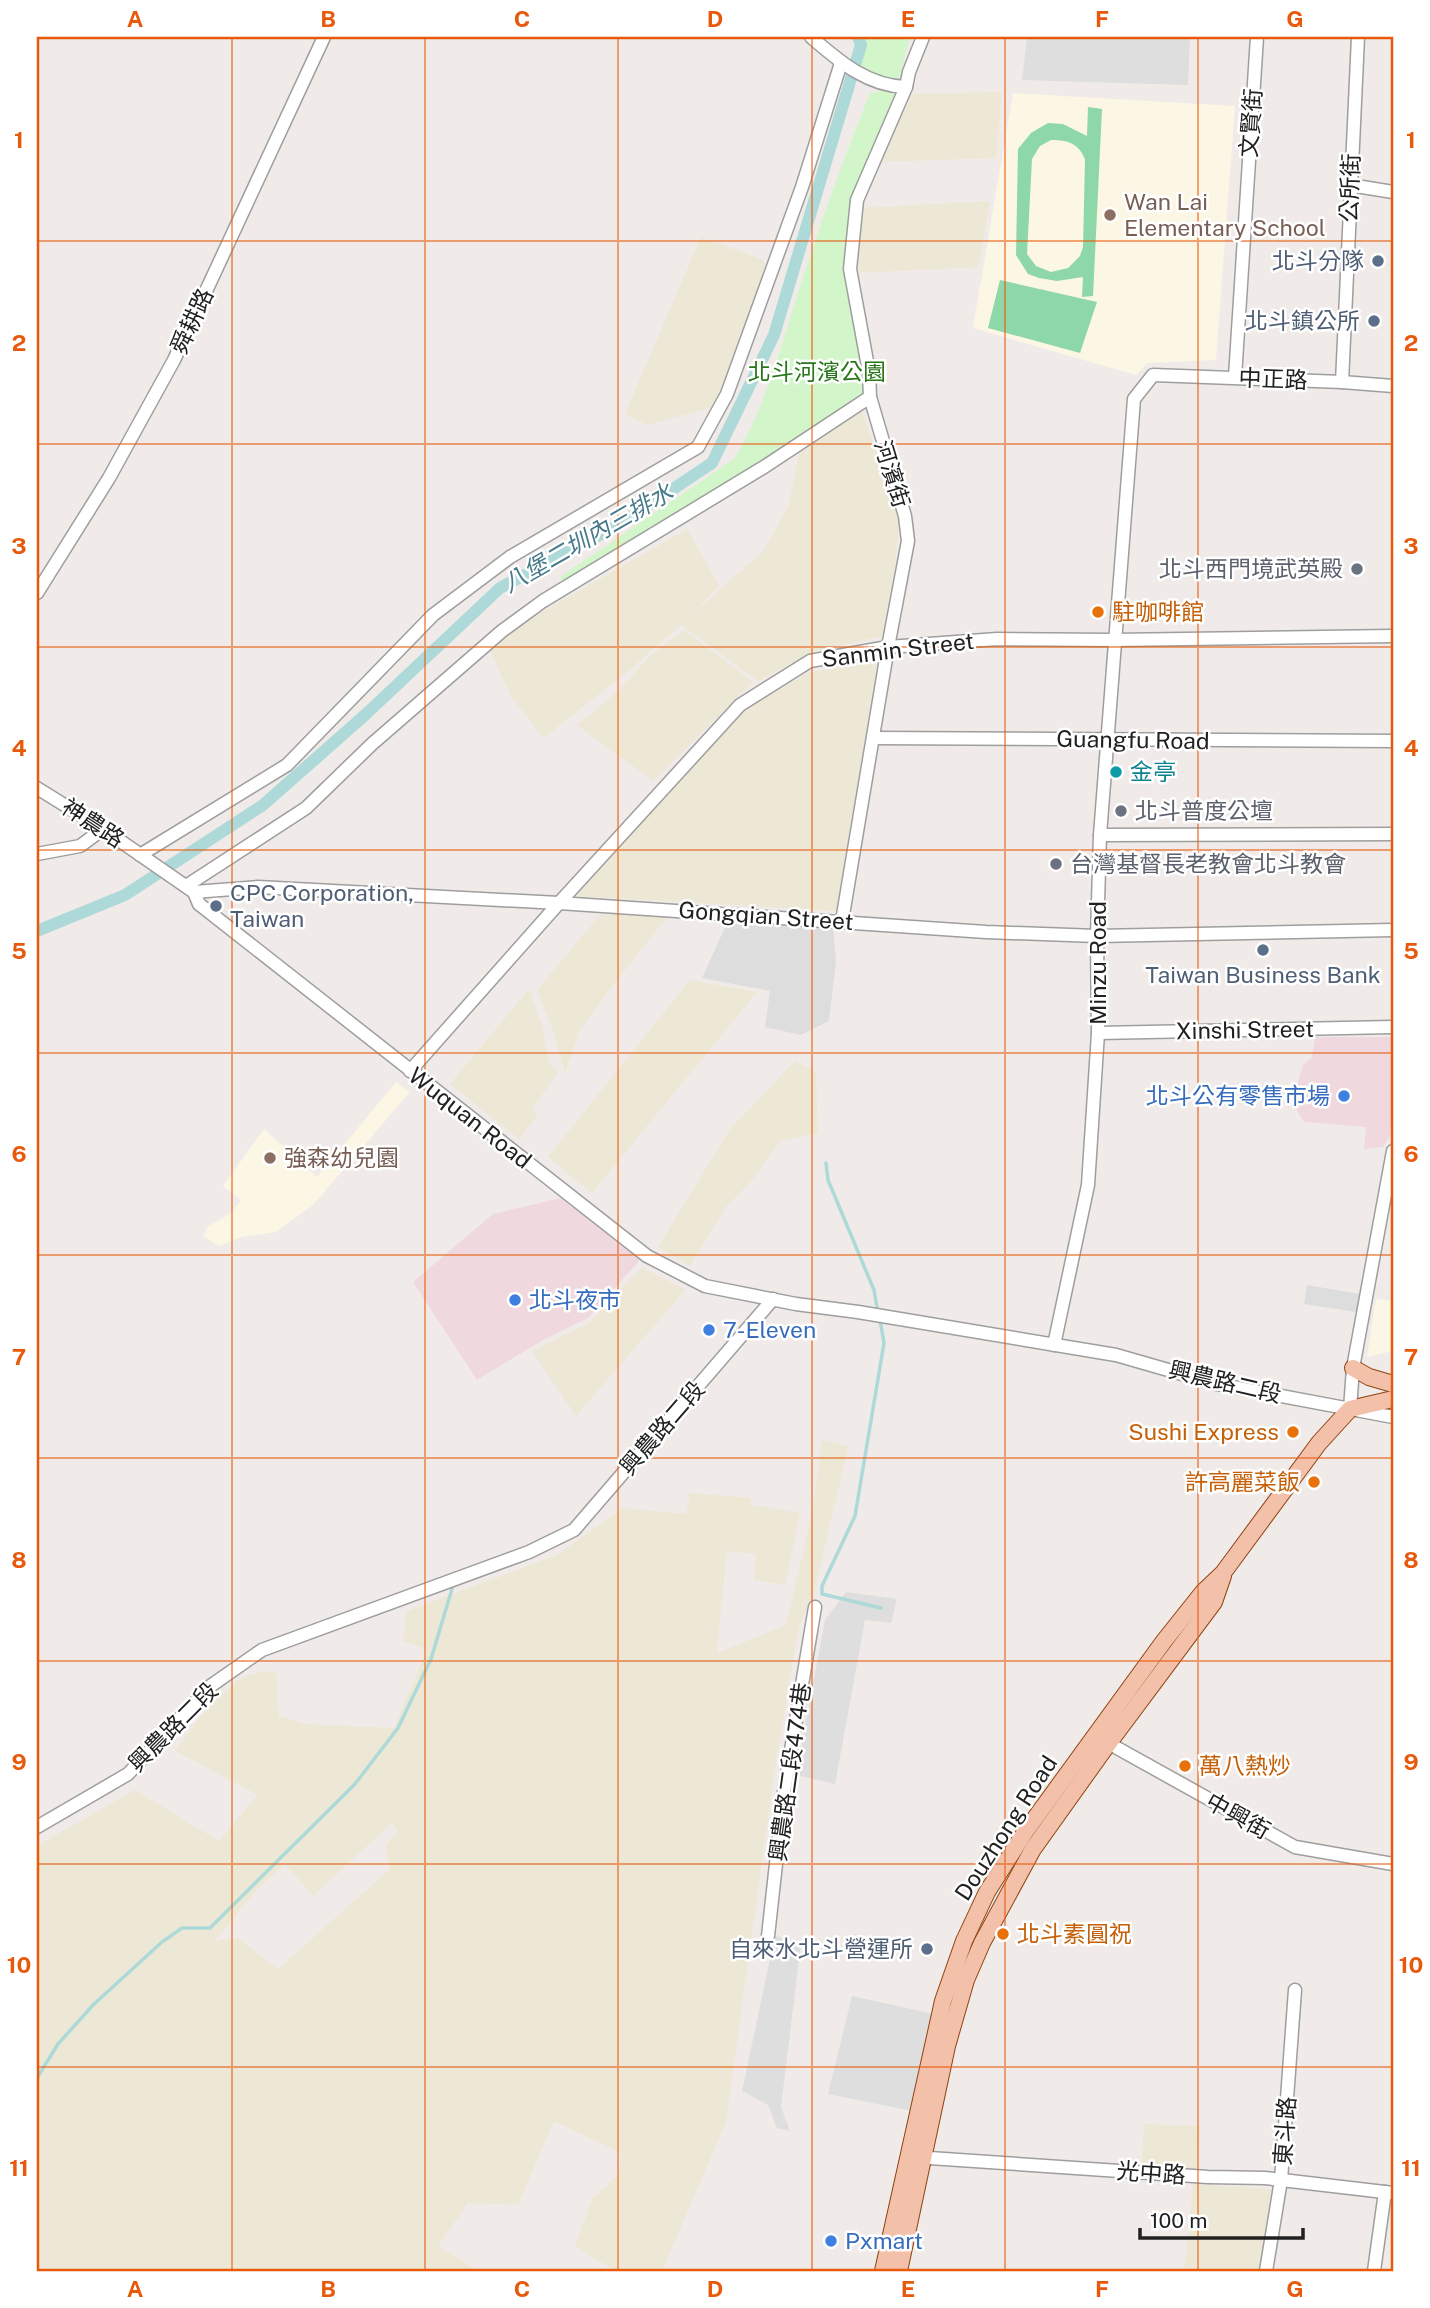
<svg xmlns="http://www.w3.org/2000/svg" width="1430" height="2308" font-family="'Public Sans','Noto Sans TC',sans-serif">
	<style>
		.residential { fill: #dedede }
		.commercial { fill: #efd9de }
		.education { fill: #fcf6e5 }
		.farmland { fill: #ede8d5; fill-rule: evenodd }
		.park { fill: #d2f5ca }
		.pitch { fill: #8ed7a8; fill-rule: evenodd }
		.parking { fill: #ddd }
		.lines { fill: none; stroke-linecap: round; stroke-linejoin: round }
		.stream { stroke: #add9d8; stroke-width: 3.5 }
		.canal { stroke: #add9d8; stroke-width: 12 }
		.minor-casing { stroke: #9e9e9e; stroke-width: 15 }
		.major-casing { stroke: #8e430f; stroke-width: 18 }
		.minor { stroke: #fff; stroke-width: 12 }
		.major { stroke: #f3c1aa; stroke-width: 16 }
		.grid { fill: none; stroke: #e8590c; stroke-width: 2; stroke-opacity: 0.55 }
		.education-dot { fill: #8d6e63; stroke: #fff; stroke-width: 2.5 }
		.service-dot { fill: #5c6f8a; stroke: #fff; stroke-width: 2.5 }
		.worship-dot { fill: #6b7280; stroke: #fff; stroke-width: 2.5 }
		.food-dot { fill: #e8710a; stroke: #fff; stroke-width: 2.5 }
		.culture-dot { fill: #0f9aa8; stroke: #fff; stroke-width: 2.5 }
		.shop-dot { fill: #3f7fe0; stroke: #fff; stroke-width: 2.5 }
		.labels { text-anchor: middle; stroke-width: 5; stroke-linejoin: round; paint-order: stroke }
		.street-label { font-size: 23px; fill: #212121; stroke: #fff }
		.education-label { font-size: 23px; fill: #785e54; stroke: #fff; text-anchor: start }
		.service-label { font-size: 23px; fill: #4e5e75; stroke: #fff; text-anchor: end }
		.park-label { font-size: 23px; fill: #277617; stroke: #fff }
		.worship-label { font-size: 23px; fill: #5b616d; stroke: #fff; text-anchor: start }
		.food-label { font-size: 23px; fill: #c56008; stroke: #fff; text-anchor: start }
		.culture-label { font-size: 23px; fill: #0d838f; stroke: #fff; text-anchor: start }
		.shop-label { font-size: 23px; fill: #366cbe; stroke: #fff; text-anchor: start }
		.water-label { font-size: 24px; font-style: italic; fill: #477a8a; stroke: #fff }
		.neatline { fill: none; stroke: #e8590c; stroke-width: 2.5 }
		.grid-label { font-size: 23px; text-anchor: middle; font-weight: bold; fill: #e8590c }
	</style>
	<rect width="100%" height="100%" fill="#f0ebe8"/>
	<!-- residential -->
	<g class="residential">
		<path d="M1027,37H1190L1188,85L1022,80Z"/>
		<path d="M846,1592L897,1599L891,1623L865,1620L835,1784L796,1775L825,1620Z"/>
		<path d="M775,1936L801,1943L781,2107L790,2131L777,2128L768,2105L742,2091Z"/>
		<path d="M852,1996L934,2014L912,2111L828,2094Z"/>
	</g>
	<!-- commercial -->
	<g class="commercial">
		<path d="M1315,1037H1391L1393,1040V1109L1390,1136L1383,1147L1364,1149L1366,1127L1304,1122L1295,1107L1297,1085L1303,1065L1312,1057Z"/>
		<path d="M561,1198L640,1260L588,1318L543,1340L477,1380L413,1282L493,1214Z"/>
	</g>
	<!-- education -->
	<g class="education">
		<path d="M1013,93L1235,106L1216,360L1147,363L1136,375L973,328Z"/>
		<path d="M396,1082L410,1092L313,1205L276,1232L241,1237L219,1246L203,1236L208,1226L230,1214L241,1200L223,1186L264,1129L317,1177Z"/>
		<path d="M1376,1299L1393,1301V1351L1367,1357Z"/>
	</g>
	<!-- farmland -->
	<g class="farmland">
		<path d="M1002,92L996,158L878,162L913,94Z"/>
		<path d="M990,201L979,267L858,273L860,208Z"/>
		<path d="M701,237L761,259L767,266L743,336L713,407L647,425L625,414Z"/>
		<path d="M862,411L900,516L895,565L882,636L815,651L758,681L681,625L625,674L543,738L511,696L489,649L530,619L687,529L719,585L692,615L764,550L789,505L799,451Z"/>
		<path d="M684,630L753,682L653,781L577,725L617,692L649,657Z"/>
		<path d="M878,657L836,911L575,896L740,712L808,673Z"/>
		<path d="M601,914L668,916L610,989L580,1030L565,1074L554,1034L537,990Z"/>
		<path d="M690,980L757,992L592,1193L548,1157Z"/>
		<path d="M529,989L543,1028L549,1063L558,1072L533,1108L537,1116L519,1139L450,1084Z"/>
		<path d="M795,1061L816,1072L818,1133L780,1141L750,1183L726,1207L690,1266L658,1247L730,1129Z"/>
		<path d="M642,1267L685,1290L576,1416L532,1351L589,1323Z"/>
		<path d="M822,1440L848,1446L847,1453L814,1592L799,1627L777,1754L726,2122L662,2271H616L575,2247L592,2199L619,2174L621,2153L554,2121L518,2205L468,2203L438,2246L479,2271H37V1846L135,1790L219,1841L258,1795L175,1751L208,1707L239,1679L262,1671L276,1672L279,1716L304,1724L394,1728L427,1649L403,1641L407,1611L557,1555L623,1508L686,1514L690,1493L751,1498V1505L800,1513L785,1585L754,1580L756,1554L727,1551L717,1653L786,1625L813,1509ZM392,1823L398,1833L385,1845L390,1869L278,1969L238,1938L215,1941L256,1890L285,1864L313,1896Z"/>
		<path d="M1144,2124L1200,2126L1198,2172L1141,2169Z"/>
		<path d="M1193,2184L1271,2189L1259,2271H1184Z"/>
	</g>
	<!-- park -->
	<g class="park">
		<path d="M859,37H910L897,85L853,70L861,45Z"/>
		<path d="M895,89L894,100L853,195L847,271L865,391L724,491L564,583L560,577L734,459C765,410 781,345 799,290C820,223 844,158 870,93Z"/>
	</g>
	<!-- pitch -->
	<g class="pitch">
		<path d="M1088,107L1102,109L1093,296L1082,297L1083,277L1057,281L1039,278L1028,274L1016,255L1018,149L1031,133L1048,123L1063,124L1087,136ZM1051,140C1068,140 1078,143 1085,159L1083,247L1080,256L1068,268L1051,272L1036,266L1027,254L1032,159L1040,146Z"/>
		<path d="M1000,280L1097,302L1080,353L988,328Z"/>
	</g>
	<!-- parking -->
	<g class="parking">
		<path d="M728,921L833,929L836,962L829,1021L801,1035L765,1027L770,991L702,978Z"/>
		<path d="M1307,1285L1359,1294L1356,1312L1304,1304Z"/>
	</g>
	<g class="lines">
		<!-- stream -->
		<g class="stream">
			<path d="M825,37V38"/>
			<path d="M826,1163L828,1180L874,1290L878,1313"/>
			<path d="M880,1320L884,1343L855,1516L822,1586V1594L881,1608"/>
			<path d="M37,2078L58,2044L93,2005L162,1942L182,1928H210L355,1784L398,1728L431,1659L452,1589"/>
		</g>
		<!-- canal -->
		<path class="canal" d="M37,931L125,895L263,805L365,715L500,588L622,523L712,463L774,335L861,45L858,37"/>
		<!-- minor casing -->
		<g class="minor-casing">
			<g id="minor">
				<path d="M811,37C839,61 867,86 906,87"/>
				<path d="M1350,185L1393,192"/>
				<path d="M1235,377L1257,37"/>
				<path d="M1342,382L1358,37"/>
				<path d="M37,593L109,478L174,360L324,37"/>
				<path d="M873,738L1393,741"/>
				<path d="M37,788L103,829L194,892L258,887L559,903L986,932L1097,936L1393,930"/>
				<path d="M1100,835L1393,834"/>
				<path d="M37,854L80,846L103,829"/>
				<path d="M140,855L287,765L433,615L510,557L698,447L727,394L802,187L841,63"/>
				<path d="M186,886L306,808L372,744L502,631L543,601L764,467L870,397"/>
				<path d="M194,892L199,904L647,1256L705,1286L796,1304L858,1312L1116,1355L1217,1384L1393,1417"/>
				<path d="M842,921L888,647L908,541L905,516L870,397L869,372L850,269L857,200L906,87L909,72L923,37"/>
				<path d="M1098,1033L1393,1027"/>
				<path d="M410,1071L559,903L740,705L810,661L888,647L997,639L1114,640L1393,636"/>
				<path d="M1054,1345L1088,1185L1098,1033L1097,936L1100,835L1134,399L1153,375L1342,382L1393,386"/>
				<path d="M1350,1409L1353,1368L1393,1151"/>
				<path d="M1101,1739L1295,1847L1393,1864"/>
				<path d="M37,1827L128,1774L209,1687L262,1650L529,1552L574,1530L773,1299"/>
				<path d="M768,1936L784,1792L815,1607"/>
				<path d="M915,2157L1208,2177L1265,2178L1393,2193"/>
				<path d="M1266,2271L1281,2180L1295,1990"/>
				<path d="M1374,2271L1385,2192"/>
			</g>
		</g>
		<!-- major casing -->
		<g class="major-casing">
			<g id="major">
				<path d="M1353,1368L1369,1377L1393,1384"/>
				<path d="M883,2271L943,2001L964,1941L987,1892L1025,1832L1164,1641L1203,1592L1223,1573L1319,1443L1350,1409L1393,1399"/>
				<path d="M899,2271L947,2046L966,1980L982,1943L1033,1849L1108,1744L1214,1602L1223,1576"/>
			</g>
		</g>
		<!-- minor -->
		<use href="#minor" class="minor"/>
		<!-- major -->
		<use href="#major" class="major"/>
	</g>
	<!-- grid -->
	<path class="grid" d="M232,37V2271M425,37V2271M618,37V2271M812,37V2271M1005,37V2271M1198,37V2271M37,241H1393M37,444H1393M37,647H1393M37,850H1393M37,1053H1393M37,1255H1393M37,1458H1393M37,1661H1393M37,1864H1393M37,2067H1393"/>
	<!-- markers -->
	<g class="education-dot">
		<circle cx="1110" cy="215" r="7"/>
		<circle cx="270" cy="1158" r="7"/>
	</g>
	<g class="service-dot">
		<circle cx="1378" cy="261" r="7"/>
		<circle cx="1374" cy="321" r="7"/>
		<circle cx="216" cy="906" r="7"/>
		<circle cx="1263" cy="950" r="7"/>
		<circle cx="927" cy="1949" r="7"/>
	</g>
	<g class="worship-dot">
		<circle cx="1357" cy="569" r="7"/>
		<circle cx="1121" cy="811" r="7"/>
		<circle cx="1056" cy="864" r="7"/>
	</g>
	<g class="food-dot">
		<circle cx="1098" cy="612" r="7"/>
		<circle cx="1293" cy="1432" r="7"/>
		<circle cx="1314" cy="1482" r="7"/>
		<circle cx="1185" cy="1766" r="7"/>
		<circle cx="1003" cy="1934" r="7"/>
	</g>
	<circle class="culture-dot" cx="1116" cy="772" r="7"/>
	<g class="shop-dot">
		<circle cx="1344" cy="1096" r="7"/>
		<circle cx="515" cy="1300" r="7"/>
		<circle cx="709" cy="1330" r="7"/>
		<circle cx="831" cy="2241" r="7"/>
	</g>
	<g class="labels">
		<!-- street labels -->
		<g class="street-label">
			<text transform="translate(1251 123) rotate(-86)" y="8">文賢街</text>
			<text transform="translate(1350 188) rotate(-88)" y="8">公所街</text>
			<text transform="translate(192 321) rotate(-65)" y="8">舜耕路</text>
			<text transform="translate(1273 379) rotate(2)" y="8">中正路</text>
			<text transform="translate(892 474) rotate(73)" y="8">河濱街</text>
			<text transform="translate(898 650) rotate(-7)" y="8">Sanmin Street</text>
			<text transform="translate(1133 740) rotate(1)" y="8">Guangfu Road</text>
			<text transform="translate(93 823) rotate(33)" y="8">神農路</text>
			<text transform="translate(766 916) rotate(4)" y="8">Gongqian Street</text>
			<text transform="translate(1098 963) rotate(-90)" y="8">Minzu Road</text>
			<text transform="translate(1245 1030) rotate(-1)" y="8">Xinshi Street</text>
			<text transform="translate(470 1118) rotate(38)" y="8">Wuquan Road</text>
			<text transform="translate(1225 1382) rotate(13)" y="8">興農路二段</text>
			<text transform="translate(662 1428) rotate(-49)" y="8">興農路二段</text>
			<text transform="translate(173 1727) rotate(-45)" y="8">興農路二段</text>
			<text transform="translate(790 1772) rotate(-82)" y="8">興農路二段474巷</text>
			<text transform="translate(1238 1816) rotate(29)" y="8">中興街</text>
			<text transform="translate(1006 1828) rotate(-57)" y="8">Douzhong Road</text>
			<text transform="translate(1285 2131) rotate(-86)" y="8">東斗路</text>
			<text transform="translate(1151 2173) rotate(4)" y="8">光中路</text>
		</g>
		<!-- education labels -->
		<g class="education-label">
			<text x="1124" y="210">Wan Lai<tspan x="1124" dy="26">Elementary School</tspan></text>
			<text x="284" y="1166">強森幼兒園</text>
		</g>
		<!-- service labels -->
		<g class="service-label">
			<text x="1364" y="269">北斗分隊</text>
			<text x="1360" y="329">北斗鎮公所</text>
			<text x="230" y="901" text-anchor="start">CPC Corporation,<tspan x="230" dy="26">Taiwan</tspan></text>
			<text x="1263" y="983" text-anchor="middle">Taiwan Business Bank</text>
			<text x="913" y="1957">自來水北斗營運所</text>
		</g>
		<!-- park labels -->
		<g class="park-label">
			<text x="817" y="380">北斗河濱公園</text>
		</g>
		<!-- worship labels -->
		<g class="worship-label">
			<text x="1343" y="577" text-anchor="end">北斗西門境武英殿</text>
			<text x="1135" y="819">北斗普度公壇</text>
			<text x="1070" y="872">台灣基督長老教會北斗教會</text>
		</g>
		<!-- food labels -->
		<g class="food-label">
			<text x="1112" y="620">駐咖啡館</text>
			<text x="1279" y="1440" text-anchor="end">Sushi Express</text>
			<text x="1300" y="1490" text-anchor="end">許高麗菜飯</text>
			<text x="1199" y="1774">萬八熱炒</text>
			<text x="1017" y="1942">北斗素圓祝</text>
		</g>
		<!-- culture labels -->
		<g class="culture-label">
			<text x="1130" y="780">金亭</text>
		</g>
		<!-- shop labels -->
		<g class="shop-label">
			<text x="1330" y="1104" text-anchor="end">北斗公有零售市場</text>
			<text x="529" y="1308">北斗夜市</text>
			<text x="723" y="1338">7-Eleven</text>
			<text x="845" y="2249">Pxmart</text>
		</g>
		<!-- water labels -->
		<g class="water-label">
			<text transform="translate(588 538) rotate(-30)" y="8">八堡二圳內三排水</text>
		</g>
	</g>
	<!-- border -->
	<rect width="1430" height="2308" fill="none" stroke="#ffffff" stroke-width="77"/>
	<!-- scale -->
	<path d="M1140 2228v10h163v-10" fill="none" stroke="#212121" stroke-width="3.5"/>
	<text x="1150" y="2228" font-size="21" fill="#212121" stroke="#ffffff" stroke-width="5" paint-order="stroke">100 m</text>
	<rect x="38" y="38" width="1354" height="2232" class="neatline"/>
	<g class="grid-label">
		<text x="135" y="27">A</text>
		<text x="328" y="27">B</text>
		<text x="522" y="27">C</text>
		<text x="715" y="27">D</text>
		<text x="908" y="27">E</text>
		<text x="1102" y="27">F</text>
		<text x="1295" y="27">G</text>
		<text x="19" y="148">1</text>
		<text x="1411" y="148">1</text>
		<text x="19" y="351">2</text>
		<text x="1411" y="351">2</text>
		<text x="19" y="554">3</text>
		<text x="1411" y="554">3</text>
		<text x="19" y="756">4</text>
		<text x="1411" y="756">4</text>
		<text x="19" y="959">5</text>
		<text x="1411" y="959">5</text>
		<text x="19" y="1162">6</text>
		<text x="1411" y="1162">6</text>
		<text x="19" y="1365">7</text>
		<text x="1411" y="1365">7</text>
		<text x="19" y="1568">8</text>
		<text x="1411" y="1568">8</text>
		<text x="19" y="1770">9</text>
		<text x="1411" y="1770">9</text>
		<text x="19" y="1973">10</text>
		<text x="1411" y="1973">10</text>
		<text x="19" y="2176">11</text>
		<text x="1411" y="2176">11</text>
		<text x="135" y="2297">A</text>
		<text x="328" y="2297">B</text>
		<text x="522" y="2297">C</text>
		<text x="715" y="2297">D</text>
		<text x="908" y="2297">E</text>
		<text x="1102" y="2297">F</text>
		<text x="1295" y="2297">G</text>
	</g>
</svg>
